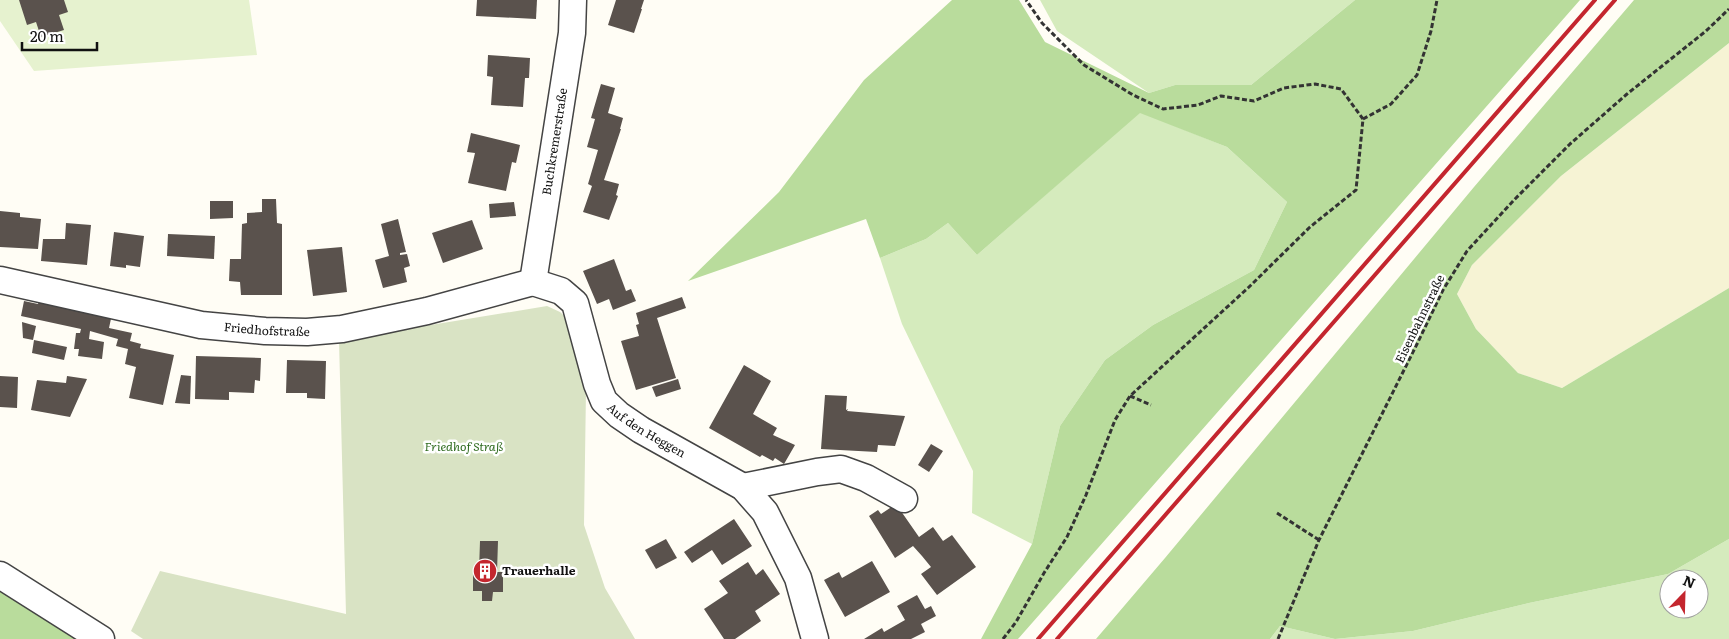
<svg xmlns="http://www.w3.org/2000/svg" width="1729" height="639" font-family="Literata,serif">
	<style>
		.farmland { fill: #f6f3d4 }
		.green { fill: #d5ebbd; fill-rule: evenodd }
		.forest { fill: #b9dc9c }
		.cemetery { fill: #d9e3c4 }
		.pitch { fill: #e6f2cf }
		.building { fill: #5a524d }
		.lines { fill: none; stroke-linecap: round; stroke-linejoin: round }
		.minor-casing { stroke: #444; stroke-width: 29 }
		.path { stroke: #333; stroke-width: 3; stroke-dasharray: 5 2.5; stroke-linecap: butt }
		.minor { stroke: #fff; stroke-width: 26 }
		.rail { stroke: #c4262e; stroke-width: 4 }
		.labels { text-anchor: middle; stroke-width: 5; stroke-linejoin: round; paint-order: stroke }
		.street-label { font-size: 12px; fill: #111; stroke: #fff }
		.park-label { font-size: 12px; font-style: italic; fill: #2f6b1f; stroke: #fff }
		.poi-label { font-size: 12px; font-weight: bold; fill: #111; stroke: #fff; text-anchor: start }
	</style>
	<rect width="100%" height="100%" fill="#fffdf5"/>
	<!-- farmland -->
	<path class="farmland" d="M1729,43V288L1562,388L1518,373L1476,329L1457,294L1472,265L1561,176Z"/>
	<!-- green -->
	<g class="green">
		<path d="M1040,0H1355L1251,85H1175L1149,93L1057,31Z"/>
		<path d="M1140,112L1227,147L1287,202L1254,270L1153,325L1105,360L1060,426L1032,544L972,513L973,471L902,324L880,258L926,239L948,223L977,255Z"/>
		<path d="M1729,539V639H1270L1280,626L1335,639L1413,631L1529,603L1668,574ZM1669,579H1699V609H1669Z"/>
	</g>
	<!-- forest -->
	<g class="forest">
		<path d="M952,0H1019L1045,42L1149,93L1175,85H1251L1355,0H1580L1018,639H981L1032,544L1060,426L1105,360L1153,325L1254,270L1287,202L1227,147L1140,113L977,255L948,223L926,239L880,258L866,219L688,281L779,192L864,80Z"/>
		<path d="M1634,0H1729V43L1561,176L1472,265L1457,294L1476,329L1518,373L1562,388L1729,288V539L1668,574L1529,603L1413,631L1335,639L1280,626L1270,639H1096L1165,558L1474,187Z"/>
		<path d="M0,589L77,639H0Z"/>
	</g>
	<!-- cemetery -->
	<path class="cemetery" d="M547,306L560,312L572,323L586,390L584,525L605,588L635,639H143L131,631L160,571L346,614L339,340Z"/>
	<!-- pitch -->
	<path class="pitch" d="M0,0H249L257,55L34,71L0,21Z"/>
	<!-- building -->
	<g class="building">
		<path d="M19,0H64L68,12L59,15L64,30L41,37L36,22L27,25Z"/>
		<path d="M477,0H537L536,19L476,16Z"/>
		<path d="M616,0H644L641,9H642L634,33L608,25Z"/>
		<path d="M488,55L530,58L529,78H525L523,107L491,105L493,77L487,76Z"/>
		<path d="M601,84L615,88L608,113L623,118L620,129H621L604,180L619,184L616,195L618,196L609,220L583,212L592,186L588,184L598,150L587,147L595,119L591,118Z"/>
		<path d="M471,133L520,145L516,163L512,162L506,191L468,183L475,153L467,152Z"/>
		<path d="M262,199H276L277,223L282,224V295H241L240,282L229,281L230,259H241L242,224L247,223V213L262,212Z"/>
		<path d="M210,201H233V218L210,219Z"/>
		<path d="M514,202L516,216L490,218L489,204Z"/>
		<path d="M0,211L20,213V217L41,219L38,249L0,247Z"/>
		<path d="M398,219L406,252L400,253V255L407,254L410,266L404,268L407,282L383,288L375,260L389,256L381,224Z"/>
		<path d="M472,220L483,249L443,263L432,233Z"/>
		<path d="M66,223L91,225L87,265L41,261L43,239H65Z"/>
		<path d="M114,232L144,236L140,267L126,265V268L110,266Z"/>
		<path d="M168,234L215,236L214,259L167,256Z"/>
		<path d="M342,247L347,292L313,296L307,250Z"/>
		<path d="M614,259L626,291L631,289L636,301L613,310L609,299L597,304L583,271Z"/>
		<path d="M682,297L686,308L657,318L676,378L636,390L621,341L639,336L636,325L639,324L636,313Z"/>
		<path d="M24,301L38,304L39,301L112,314L109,328L132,333L130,341L141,344L140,348L174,355L163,405L129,398L136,367L125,364L128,349L116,346L118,339L90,331L89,339L104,342L102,359L78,356L79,349H74L76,333H80L81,329L21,316Z"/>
		<path d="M22,322L36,326L33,340L23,338Z"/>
		<path d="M34,340L67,347L64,360L32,353Z"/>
		<path d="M196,356L261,358L260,381L255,380L254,393L229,392V400L195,399Z"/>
		<path d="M287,360L326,361L325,399L307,398V393H286Z"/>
		<path d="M744,365L771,381L753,414L777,428L773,435L795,445L784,464L775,458L773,461L762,455L760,457L709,428Z"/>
		<path d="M181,375L191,376L190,404L175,403Z"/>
		<path d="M0,376L18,377L17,408L0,407Z"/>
		<path d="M67,376L87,379L70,417L31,410L37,380L66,383Z"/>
		<path d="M678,379L681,389L656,397L652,387Z"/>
		<path d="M825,395L847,396L846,410L848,409L847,411L905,416L895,446L878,445L877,452L821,449Z"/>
		<path d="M931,444L943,451L929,472L918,465Z"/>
		<path d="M896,504L919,537L933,527L943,541L952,535L976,567L937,595L921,574L931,567L922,556L913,546L895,558L869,516L878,510L881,514Z"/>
		<path d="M734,519L752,546L722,565L712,550L692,563L684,552Z"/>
		<path d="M666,539L677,558L656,569L645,550Z"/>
		<path d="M480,541H498L497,572H503V592H493L492,601H482V591H473V571H479Z"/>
		<path d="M872,561L890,592L845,617L824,580L839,572L842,578Z"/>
		<path d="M748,562L756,575L763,569L780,594L755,611L761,621L735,639H724L704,609L728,593L719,581Z"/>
		<path d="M917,595L925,609L931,606L936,616L921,624L925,632L911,639H864L882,628L884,632L905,620L897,606Z"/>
	</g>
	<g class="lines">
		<!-- minor casing -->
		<g class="minor-casing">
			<g id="minor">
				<path id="s1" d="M0,280L201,325L265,331L307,332L342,329L427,311L533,282"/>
				<path id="s2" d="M533,282L561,291L575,303L597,384L604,401L619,415L641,430L743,487L765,512L798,578L815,639"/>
				<path id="s3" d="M533,282L572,33L573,0"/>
				<path d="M743,487L817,472L841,469L866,478L904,499"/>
				<path d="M0,575L101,639"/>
			</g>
		</g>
		<!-- path -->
		<g class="path">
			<path d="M1363,119L1391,104L1417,75L1431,31L1437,0"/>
			<path d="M1130,396L1151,405"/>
			<path d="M1277,513L1319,540"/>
			<path d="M1003,639L1016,622L1044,573L1067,537L1086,495L1115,420L1130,396L1249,287L1310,227L1356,190L1363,119L1341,89L1315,84L1284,88L1254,101L1221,96L1198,105L1163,109L1133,95L1084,65L1042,23L1026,0"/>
			<path d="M1278,639L1319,540L1417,344L1443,290L1467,251L1514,200L1570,144L1627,94L1706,31L1729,9"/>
		</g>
		<!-- minor -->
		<use href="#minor" class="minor"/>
		<!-- rail -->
		<g class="rail">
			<path d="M1038,639L1595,0"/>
			<path d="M1057,639L1615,0"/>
		</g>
	</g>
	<!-- icons -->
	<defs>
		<g id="building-disc" transform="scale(1.25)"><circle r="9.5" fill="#c4262e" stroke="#fff"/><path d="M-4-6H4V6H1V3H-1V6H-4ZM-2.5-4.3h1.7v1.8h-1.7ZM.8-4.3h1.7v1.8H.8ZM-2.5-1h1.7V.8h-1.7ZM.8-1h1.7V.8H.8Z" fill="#fff"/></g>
	</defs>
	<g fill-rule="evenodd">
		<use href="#building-disc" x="485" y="571"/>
	</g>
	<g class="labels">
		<!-- street labels -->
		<g class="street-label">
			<text dy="4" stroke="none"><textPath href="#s3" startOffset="142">Buchkremerstraße</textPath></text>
			<text transform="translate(1420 319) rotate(-64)" y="4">Eisenbahnstraße</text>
			<text dy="4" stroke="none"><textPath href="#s1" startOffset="272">Friedhofstraße</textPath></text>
			<text dy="4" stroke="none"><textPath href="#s2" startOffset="202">Auf den Heggen</textPath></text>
		</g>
		<!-- park labels -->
		<g class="park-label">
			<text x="464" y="451">Friedhof Straß</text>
		</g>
		<!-- poi labels -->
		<g class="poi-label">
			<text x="502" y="575">Trauerhalle</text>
		</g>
	</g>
	<!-- north arrow -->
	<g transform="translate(1684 594) rotate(23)"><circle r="24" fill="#ffffff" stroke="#a0a0a0"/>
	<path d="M0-4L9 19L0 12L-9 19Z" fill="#c4262e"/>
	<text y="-8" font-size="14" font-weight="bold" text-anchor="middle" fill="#111111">N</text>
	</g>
	<!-- scale -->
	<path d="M22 42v8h75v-8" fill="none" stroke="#111111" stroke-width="2.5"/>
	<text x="30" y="42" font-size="15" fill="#111111" stroke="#ffffff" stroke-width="4" paint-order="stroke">20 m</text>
</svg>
